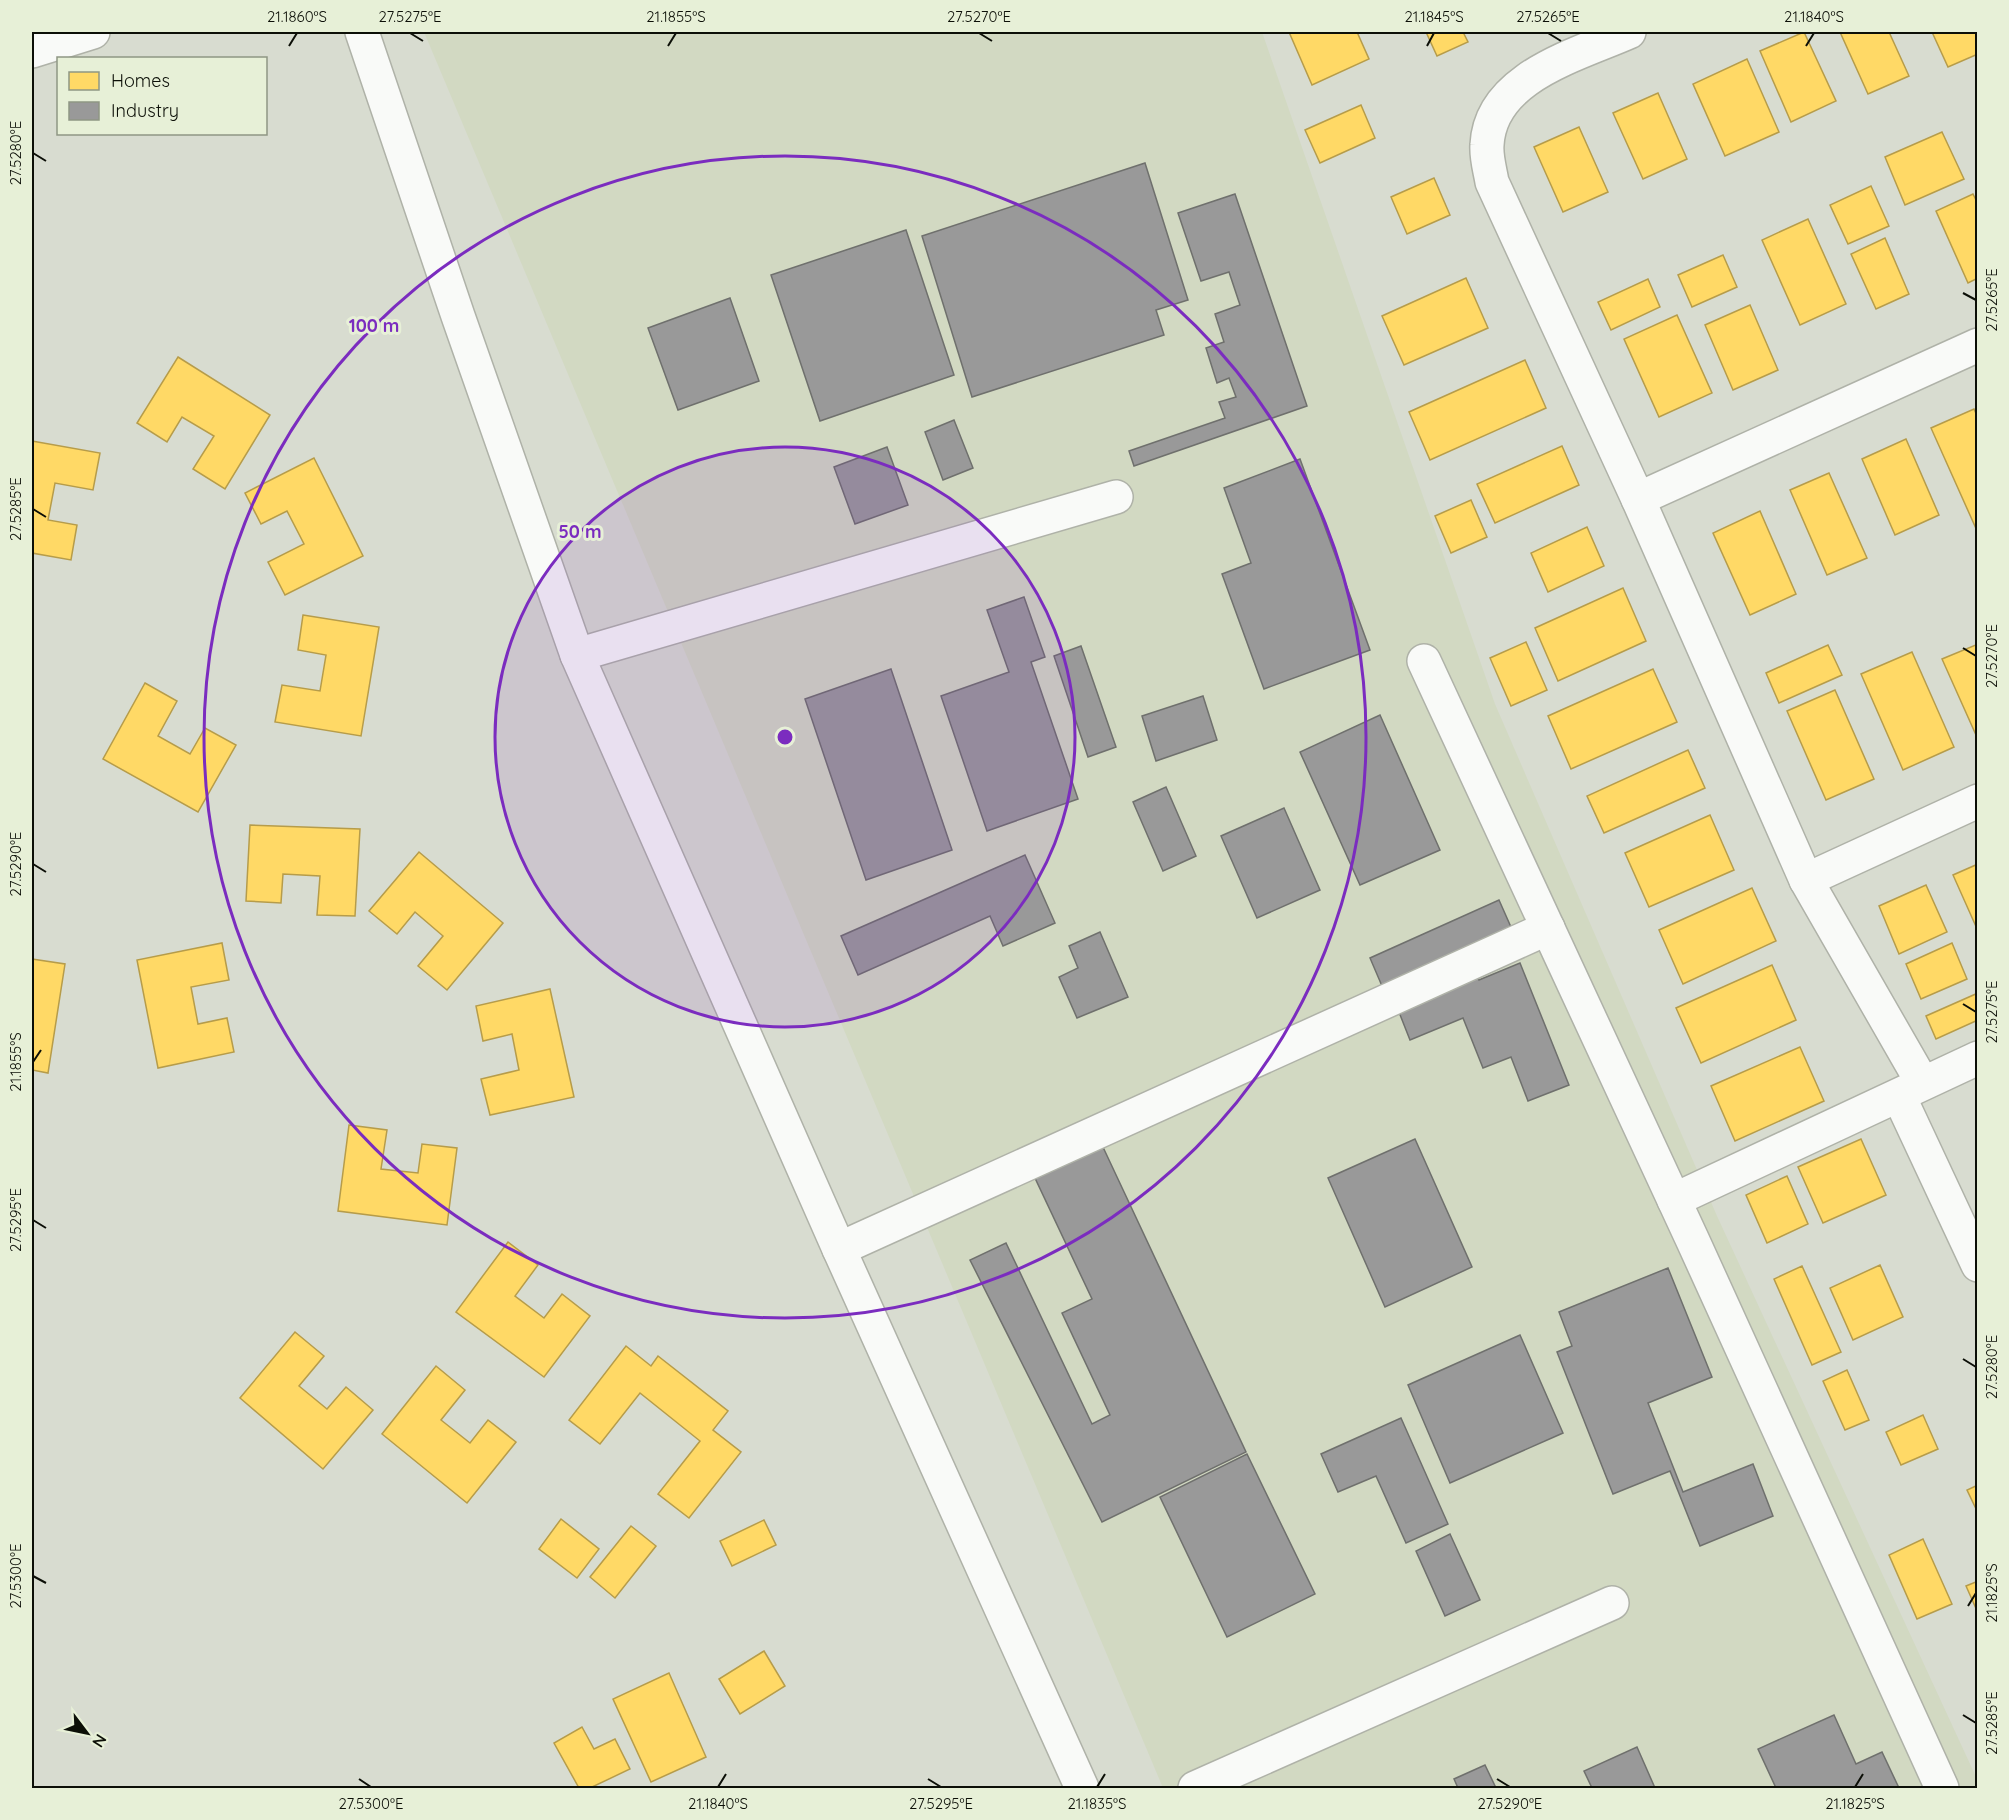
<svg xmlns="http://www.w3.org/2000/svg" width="2009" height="1820" font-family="Quicksand,sans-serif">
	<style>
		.built { fill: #d2d9c2 }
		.homes { fill: #ffd966; stroke: #b69c4a; stroke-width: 1.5 }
		.industry { fill: #999; stroke: #6f706d; stroke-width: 1.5 }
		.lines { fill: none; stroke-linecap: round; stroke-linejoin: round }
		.minor-casing { stroke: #afb2a8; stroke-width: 36 }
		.minor { stroke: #f9faf8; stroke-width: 33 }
		.ticks { fill: none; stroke: #0c0f07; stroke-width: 2 }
		.ring { fill: none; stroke: #7b2cbf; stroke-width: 3 }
		.centre { fill: #7b2cbf; stroke: #e7f0d7; stroke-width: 3 }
		.ring-label { font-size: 18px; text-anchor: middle; font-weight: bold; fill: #7b2cbf; stroke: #e7f0d7; stroke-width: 6; stroke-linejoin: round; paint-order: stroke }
		.neatline { fill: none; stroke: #0c0f07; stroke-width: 2 }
		.ticks-label { font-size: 15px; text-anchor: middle; fill: #0c0f07 }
	</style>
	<rect width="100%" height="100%" fill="#d8dcd0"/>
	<!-- built -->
	<path class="built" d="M424,32H1262L1495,704L1717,1216L1977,1779V1788H1163Z"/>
	<!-- homes -->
	<g class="homes">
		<path d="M1289,32H1357L1369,59L1312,85Z"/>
		<path d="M1426,32H1463L1468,42L1437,56Z"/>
		<path d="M1804,32L1836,101L1791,122L1760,51Z"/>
		<path d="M1840,32H1889L1909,76L1868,94Z"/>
		<path d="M1932,32H1978V54L1948,67Z"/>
		<path d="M1747,59L1779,132L1725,156L1693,84Z"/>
		<path d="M1658,93L1687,159L1643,179L1613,113Z"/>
		<path d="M1361,105L1375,138L1320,163L1305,130Z"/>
		<path d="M1579,127L1608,192L1563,212L1534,147Z"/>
		<path d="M1942,132L1964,179L1905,205L1885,157Z"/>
		<path d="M1434,178L1450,215L1407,234L1391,197Z"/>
		<path d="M1871,186L1889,226L1848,244L1830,205Z"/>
		<path d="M1973,194L1978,204V278L1968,283L1936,211Z"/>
		<path d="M1808,219L1846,304L1800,325L1762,240Z"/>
		<path d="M1885,238L1909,294L1876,309L1851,254Z"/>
		<path d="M1723,255L1737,287L1692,307L1678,275Z"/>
		<path d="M1466,278L1488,328L1404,365L1382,316Z"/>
		<path d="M1648,279L1660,307L1611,330L1598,302Z"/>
		<path d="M1750,305L1778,370L1733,390L1705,325Z"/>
		<path d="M1677,315L1712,393L1659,417L1624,339Z"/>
		<path d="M178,357L270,415L225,489L193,469L214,436L182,417L167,442L137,423Z"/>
		<path d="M1525,360L1546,408L1430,460L1409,412Z"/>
		<path d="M1974,409L1978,418V533L1931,428Z"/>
		<path d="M1906,439L1939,515L1895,535L1862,459Z"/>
		<path d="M32,441L100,453L93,490L55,483L48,520L77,525L71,560L32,553Z"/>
		<path d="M1562,446L1579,485L1495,523L1477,484Z"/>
		<path d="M314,458L363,556L285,595L268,562L304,544L287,511L261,524L245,493Z"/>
		<path d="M1829,473L1867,558L1827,575L1790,490Z"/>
		<path d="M1471,500L1487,537L1451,553L1435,516Z"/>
		<path d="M1760,511L1796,594L1750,615L1713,533Z"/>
		<path d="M1587,527L1604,566L1548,592L1531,553Z"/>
		<path d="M1623,588L1646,641L1558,681L1535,628Z"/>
		<path d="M303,615L379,627L361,736L275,722L282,685L320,691L326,655L298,650Z"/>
		<path d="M1526,642L1547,690L1511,706L1490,658Z"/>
		<path d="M1978,644V734L1976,735L1942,659Z"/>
		<path d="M1828,645L1842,675L1779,703L1766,673Z"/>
		<path d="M1912,652L1954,747L1903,770L1861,674Z"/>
		<path d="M1653,669L1677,722L1571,769L1548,716Z"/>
		<path d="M145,683L177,701L158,736L190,754L205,728L236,745L198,812L103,759Z"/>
		<path d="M1835,690L1874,779L1826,800L1787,711Z"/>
		<path d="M1688,750L1705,788L1604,833L1587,796Z"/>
		<path d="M1710,815L1734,870L1649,907L1625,853Z"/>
		<path d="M250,825L360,829L355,916L317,915L320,876L283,874L281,903L246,901Z"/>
		<path d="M419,852L503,923L447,990L418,966L443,936L415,912L397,934L369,911Z"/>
		<path d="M1978,864V931L1953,875Z"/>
		<path d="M1926,885L1947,932L1899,954L1879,906Z"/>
		<path d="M1752,888L1776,941L1683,984L1659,930Z"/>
		<path d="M222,943L229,980L191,987L198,1024L227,1018L234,1052L158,1068L137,960Z"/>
		<path d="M1952,943L1967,979L1921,999L1906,964Z"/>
		<path d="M32,959L65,964L48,1073L32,1070Z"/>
		<path d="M1772,965L1796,1020L1701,1063L1676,1008Z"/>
		<path d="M550,989L574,1097L490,1115L481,1079L519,1070L512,1034L483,1041L476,1006Z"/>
		<path d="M1978,993V1020L1936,1039L1926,1016Z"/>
		<path d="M1800,1047L1824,1101L1735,1141L1711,1086Z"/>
		<path d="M349,1125L387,1130L381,1169L418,1173L422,1144L457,1148L447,1225L338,1211Z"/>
		<path d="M1861,1139L1886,1195L1823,1223L1798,1167Z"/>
		<path d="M1787,1176L1808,1224L1767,1243L1746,1195Z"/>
		<path d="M508,1242L538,1265L515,1296L544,1318L562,1294L590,1316L544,1377L456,1312Z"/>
		<path d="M1880,1265L1903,1317L1853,1340L1830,1288Z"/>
		<path d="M1802,1266L1841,1352L1812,1365L1774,1279Z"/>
		<path d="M295,1332L324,1356L299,1386L327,1409L346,1387L373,1410L323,1469L240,1398Z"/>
		<path d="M626,1346L651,1366L658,1356L728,1411L713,1430L741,1452L689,1518L658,1494L700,1441L640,1393L600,1444L569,1420Z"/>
		<path d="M436,1366L465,1390L441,1420L470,1443L488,1420L516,1442L467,1503L382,1434Z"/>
		<path d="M1847,1370L1869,1420L1845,1430L1823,1381Z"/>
		<path d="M1923,1415L1938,1449L1901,1465L1886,1432Z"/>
		<path d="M1978,1485V1513L1967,1490Z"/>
		<path d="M561,1519L599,1549L577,1578L539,1549Z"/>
		<path d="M764,1520L776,1545L732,1566L720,1541Z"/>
		<path d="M631,1526L656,1546L615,1598L590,1577Z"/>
		<path d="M1923,1539L1952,1604L1917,1619L1889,1555Z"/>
		<path d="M1978,1581V1613L1966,1586Z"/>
		<path d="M764,1651L785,1686L740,1714L719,1679Z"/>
		<path d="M669,1673L706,1757L651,1782L613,1699Z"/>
		<path d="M582,1727L594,1749L615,1739L630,1769L590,1788H579L554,1743Z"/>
	</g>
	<!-- industry -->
	<g class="industry">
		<path d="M1145,163L1188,300L1156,310L1164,335L972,397L922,236Z"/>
		<path d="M1235,194L1307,406L1134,466L1129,451L1225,418L1219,402L1236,397L1229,378L1217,383L1206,348L1224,342L1215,314L1240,305L1229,272L1201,281L1178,213Z"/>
		<path d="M906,230L954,375L820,421L771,275Z"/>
		<path d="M730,298L759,381L678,410L648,328Z"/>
		<path d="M954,420L973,468L943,480L925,432Z"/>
		<path d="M887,447L908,505L855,524L834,467Z"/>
		<path d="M1300,459L1370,650L1264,689L1222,574L1251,563L1224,488Z"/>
		<path d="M1024,597L1045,657L1031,662L1078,799L987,831L941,696L1009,672L987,610Z"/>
		<path d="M1081,646L1116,747L1088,757L1054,656Z"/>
		<path d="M891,669L952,850L866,880L805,699Z"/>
		<path d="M1203,696L1217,740L1156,761L1142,716Z"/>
		<path d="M1380,715L1440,850L1360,885L1300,752Z"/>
		<path d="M1166,787L1196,856L1163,871L1133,802Z"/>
		<path d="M1284,808L1320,890L1257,918L1221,836Z"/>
		<path d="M1025,855L1055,923L1003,946L990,916L858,975L841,936Z"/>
		<path d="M1499,900L1514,934L1385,993L1370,958Z"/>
		<path d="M1100,932L1128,997L1077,1018L1059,977L1078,968L1069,946Z"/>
		<path d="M1520,963L1569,1085L1528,1101L1511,1057L1483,1068L1463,1018L1410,1040L1395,1002L1474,969L1479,980Z"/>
		<path d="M1415,1139L1472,1267L1385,1307L1328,1178Z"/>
		<path d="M1102,1145L1246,1452L1102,1522L970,1260L1006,1243L1092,1424L1110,1415L1062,1313L1092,1299L1035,1178Z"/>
		<path d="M1668,1268L1712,1377L1648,1403L1683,1492L1753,1464L1773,1516L1700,1546L1670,1471L1613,1494L1557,1352L1572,1346L1559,1312Z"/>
		<path d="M1520,1335L1563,1433L1450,1483L1408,1385Z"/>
		<path d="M1401,1418L1448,1524L1406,1543L1376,1476L1338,1492L1321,1454Z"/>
		<path d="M1247,1454L1315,1594L1227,1637L1160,1497Z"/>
		<path d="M1450,1534L1480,1600L1445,1616L1416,1551Z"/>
		<path d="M1834,1715L1856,1764L1882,1752L1899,1788H1776L1758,1749Z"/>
		<path d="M1637,1747L1655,1788H1592L1584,1771Z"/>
		<path d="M1485,1765L1496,1788H1458L1454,1779Z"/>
	</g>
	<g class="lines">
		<!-- minor casing -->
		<g class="minor-casing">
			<g id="minor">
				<path d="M362,32L458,316L577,655L839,1249L1082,1788"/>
				<path d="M1629,32C1577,55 1490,77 1487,145C1486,157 1490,170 1492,182L1638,499L1806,880L1922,1082"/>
				<path d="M32,51L93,32"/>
				<path d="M1638,499L1978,345"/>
				<path d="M577,655L1116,497"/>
				<path d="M1424,661L1693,1241L1942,1788"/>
				<path d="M1806,880L1978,801"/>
				<path d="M1899,1096L1978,1265"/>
				<path d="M1674,1200L1978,1058"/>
				<path d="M839,1249L1548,928"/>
				<path d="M1195,1788L1612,1603"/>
			</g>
		</g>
		<!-- minor -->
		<use href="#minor" class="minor"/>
	</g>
	<!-- ticks -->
	<path class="ticks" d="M410,33L423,41M979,33L992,41M1548,33L1561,41M289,46L297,33M668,46L676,33M1427,46L1434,33M1806,46L1814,33M33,153L46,161M1963,293L1976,300M33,509L46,517M1963,648L1976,656M33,864L46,872M1963,1004L1976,1012M33,1062L41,1050M33,1220L46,1228M1963,1359L1976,1367M33,1576L46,1583M1968,1606L1976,1593M1963,1715L1976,1723M359,1779L371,1787M928,1779L941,1787M1497,1779L1510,1787M718,1787L726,1774M1097,1787L1105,1774M1855,1787L1863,1774"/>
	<!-- distance rings -->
	<circle cx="785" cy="737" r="290" fill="#7b2cbf" fill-opacity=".12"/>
	<g class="ring">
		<circle cx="785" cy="737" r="290"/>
		<circle cx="785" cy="737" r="581"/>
	</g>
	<circle cx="785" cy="737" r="9" class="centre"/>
	<g class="ring-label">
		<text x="374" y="332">100 m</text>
		<text x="580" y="538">50 m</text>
	</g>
	<!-- border -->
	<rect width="2009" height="1820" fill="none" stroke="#e7f0d7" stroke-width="66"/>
	<!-- legend -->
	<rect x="57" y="57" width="210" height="78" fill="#e7f0d7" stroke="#8f9684" stroke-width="1.5"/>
	<rect x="69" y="72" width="30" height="18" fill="#ffd966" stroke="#8f9684" stroke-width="1.5"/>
	<text x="111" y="87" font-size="18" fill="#0c0f07">Homes</text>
	<rect x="69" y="102" width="30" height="18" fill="#999999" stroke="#8f9684" stroke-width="1.5"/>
	<text x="111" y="117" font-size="18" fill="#0c0f07">Industry</text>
	<!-- north arrow -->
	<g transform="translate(87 1733) rotate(122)" stroke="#e7f0d7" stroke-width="4.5" paint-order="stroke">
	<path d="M0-4.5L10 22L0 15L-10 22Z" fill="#0c0f07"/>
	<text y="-9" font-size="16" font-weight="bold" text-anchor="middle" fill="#0c0f07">N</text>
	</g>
	<rect x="33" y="33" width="1943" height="1754" class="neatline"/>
	<g class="ticks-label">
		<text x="297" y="22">21.1860°S</text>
		<text x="410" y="22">27.5275°E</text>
		<text x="676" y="22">21.1855°S</text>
		<text x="979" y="22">27.5270°E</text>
		<text x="1434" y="22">21.1845°S</text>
		<text x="1548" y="22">27.5265°E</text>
		<text x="1814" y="22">21.1840°S</text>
		<text transform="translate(16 153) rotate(-90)" y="5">27.5280°E</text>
		<text transform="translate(1992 300) rotate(-90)" y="5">27.5265°E</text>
		<text transform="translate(16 509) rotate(-90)" y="5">27.5285°E</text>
		<text transform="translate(1992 656) rotate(-90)" y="5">27.5270°E</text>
		<text transform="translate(16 864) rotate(-90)" y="5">27.5290°E</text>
		<text transform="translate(1992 1012) rotate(-90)" y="5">27.5275°E</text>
		<text transform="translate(16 1062) rotate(-90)" y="5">21.1855°S</text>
		<text transform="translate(16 1220) rotate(-90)" y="5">27.5295°E</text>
		<text transform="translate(1992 1367) rotate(-90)" y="5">27.5280°E</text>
		<text transform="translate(16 1576) rotate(-90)" y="5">27.5300°E</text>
		<text transform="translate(1992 1593) rotate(-90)" y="5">21.1825°S</text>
		<text transform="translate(1992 1723) rotate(-90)" y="5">27.5285°E</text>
		<text x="371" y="1809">27.5300°E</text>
		<text x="718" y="1809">21.1840°S</text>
		<text x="941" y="1809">27.5295°E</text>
		<text x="1097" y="1809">21.1835°S</text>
		<text x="1510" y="1809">27.5290°E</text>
		<text x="1855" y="1809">21.1825°S</text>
	</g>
</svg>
